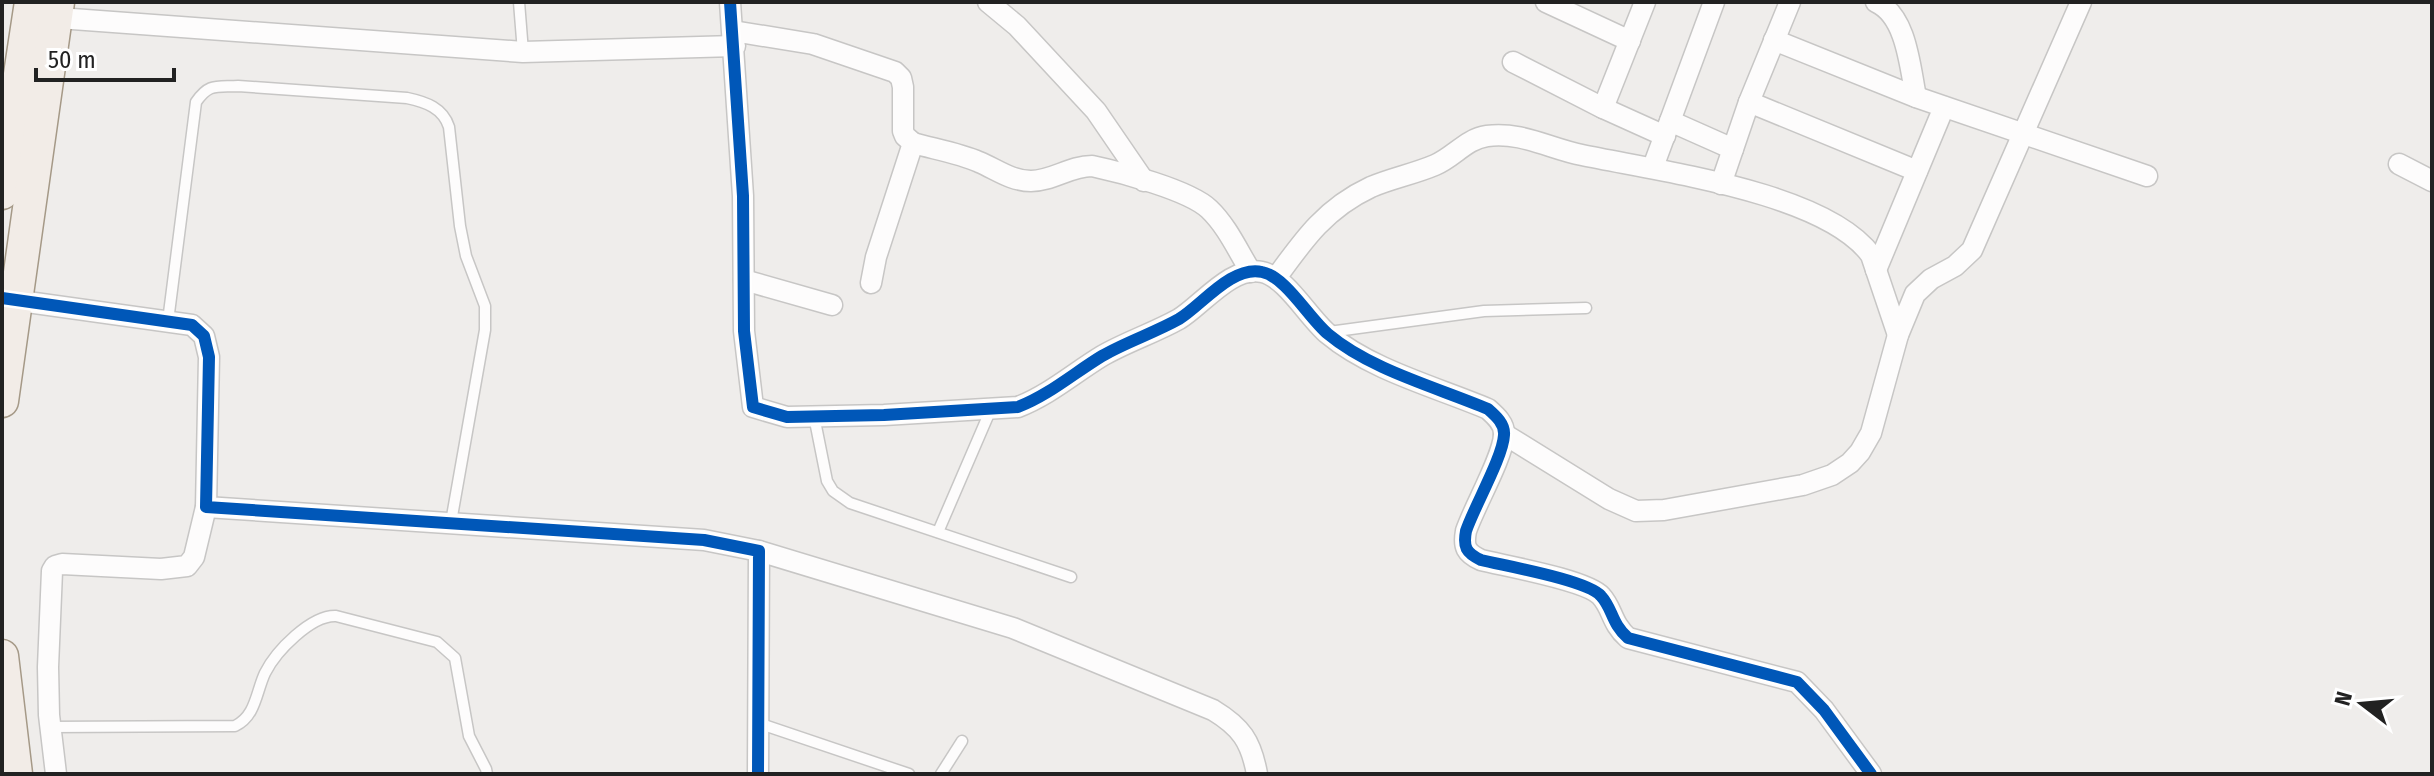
<svg xmlns="http://www.w3.org/2000/svg" width="2434" height="776" font-family="'Fira Sans Condensed',sans-serif">
	<style>
		.lines { fill: none; stroke-linecap: round; stroke-linejoin: round }
		.lane-casing { stroke: #c7c6c5; stroke-width: 13 }
		.street-casing { stroke: #c7c6c5; stroke-width: 23 }
		.primary-casing { stroke: #a59987; stroke-width: 35 }
		.lane { stroke: #fdfcfc; stroke-width: 10 }
		.street { stroke: #fdfcfc; stroke-width: 20 }
		.primary { stroke: #f2ece7; stroke-width: 32 }
		.cycleway-casing { stroke: #fff; stroke-width: 17 }
		.cycleway { stroke: #0057b8; stroke-width: 12 }
	</style>
	<rect width="100%" height="100%" fill="#efedeb"/>
	<g class="lines">
		<!-- lane casing -->
		<g class="lane-casing">
			<g id="lane">
				<path d="M519,2L523,52"/>
				<path d="M168,321L196,102C209,83 216,87 238,86L407,98C426,102 443,108 449,127L460,226L466,256L485,306V330L451,522"/>
				<path d="M1329,332L1484,311L1586,308"/>
				<path d="M814,416L827,481L833,491L850,503L1071,577"/>
				<path d="M938,532L991,409"/>
				<path d="M758,723L909,774"/>
				<path d="M50,727L235,726C256,716 256,692 265,673C276,651 311,615 336,616L437,642L455,658L469,736L486,769L487,774"/>
				<path d="M941,774L962,741"/>
			</g>
		</g>
		<!-- street casing -->
		<g class="street-casing">
			<g id="street">
				<path d="M730,2L743,196L744,331L753,407L787,417L884,415L1018,407C1049,395 1074,373 1102,356C1126,342 1154,333 1179,319C1201,306 1232,265 1262,272C1286,277 1308,317 1328,334C1371,370 1436,387 1488,409C1496,416 1505,424 1504,435C1503,457 1474,507 1466,531C1463,547 1466,553 1481,560C1505,566 1587,580 1601,596C1613,609 1611,623 1628,638L1797,682L1824,710L1871,774"/>
				<path d="M988,2L1017,26L1096,111L1144,181"/>
				<path d="M1546,2L1630,41"/>
				<path d="M1876,2C1907,16 1910,68 1916,97"/>
				<path d="M45,17L523,52L735,46"/>
				<path d="M733,31L813,44L895,72L901,78L903,87V131L905,136L913,143L876,257L871,283"/>
				<path d="M1774,40L1916,97L2147,176"/>
				<path d="M1513,62L1603,108L1665,136"/>
				<path d="M1749,102L1917,171"/>
				<path d="M1603,108L1645,2"/>
				<path d="M1670,121L1733,149"/>
				<path d="M913,143C934,149 959,153 979,162C996,169 1011,181 1031,181C1052,181 1070,166 1092,166C1120,172 1189,190 1209,209C1227,226 1238,251 1251,272"/>
				<path d="M2399,164L2432,181"/>
				<path d="M1653,167L1714,2"/>
				<path d="M1721,184L1749,102L1790,2"/>
				<path d="M1876,270L1944,107"/>
				<path d="M1276,278C1304,239 1326,208 1371,187C1392,178 1414,174 1435,165C1454,157 1466,139 1487,136C1520,131 1551,149 1582,155C1657,171 1825,192 1871,255L1898,335"/>
				<path d="M744,280L832,305"/>
				<path d="M6,299L192,325L204,336L209,357L206,507L704,540L759,551L758,774"/>
				<path d="M1504,434L1609,499L1636,511L1664,510L1803,485L1832,475L1850,463L1860,452L1871,433L1898,335L1915,294L1931,279L1955,266L1972,250L2081,2"/>
				<path d="M759,551L1013,628L1213,710C1241,727 1251,741 1257,774"/>
				<path d="M56,774L49,715L48,667L52,571L55,566L62,564L161,569L187,566L194,557L206,507"/>
			</g>
		</g>
		<!-- primary casing -->
		<g class="primary-casing">
			<g id="primary">
				<path d="M2,193L31,2"/>
				<path d="M2,401L58,2"/>
				<path d="M2,656L16,774"/>
			</g>
		</g>
		<!-- lane -->
		<use href="#lane" class="lane"/>
		<!-- street -->
		<use href="#street" class="street"/>
		<!-- primary -->
		<use href="#primary" class="primary"/>
		<!-- cycleway casing -->
		<g class="cycleway-casing">
			<g id="cycleway">
				<path d="M730,2L743,196L744,331L753,407L787,417L884,415L1018,407C1049,395 1074,373 1102,356C1126,342 1154,333 1179,319C1201,306 1232,265 1262,272C1286,277 1308,317 1328,334C1371,370 1436,387 1488,409C1496,416 1505,424 1504,435C1503,457 1474,507 1466,531C1463,547 1466,553 1481,560C1505,566 1587,580 1601,596C1613,609 1611,623 1628,638L1797,682L1824,710L1871,774"/>
				<path d="M2,298L192,325L204,336L209,357L206,507L704,540L759,551L758,774"/>
			</g>
		</g>
		<!-- cycleway -->
		<use href="#cycleway" class="cycleway"/>
	</g>
	<!-- border -->
	<rect width="2434" height="776" fill="none" stroke="#222222" stroke-width="8"/>
	<!-- north arrow -->
	<g transform="translate(2362 704) rotate(286)" stroke="#ffffff" stroke-width="6" paint-order="stroke">
	<path d="M0-6L14 30L0 20L-14 30Z" fill="#222222"/>
	<text y="-12" font-size="22" font-weight="bold" text-anchor="middle" fill="#222222">N</text>
	</g>
	<!-- scale -->
	<path d="M36 68v12h138v-12" fill="none" stroke="#222222" stroke-width="4"/>
	<text x="48" y="68" font-size="24" fill="#222222" stroke="#ffffff" stroke-width="6" paint-order="stroke">50 m</text>
</svg>
